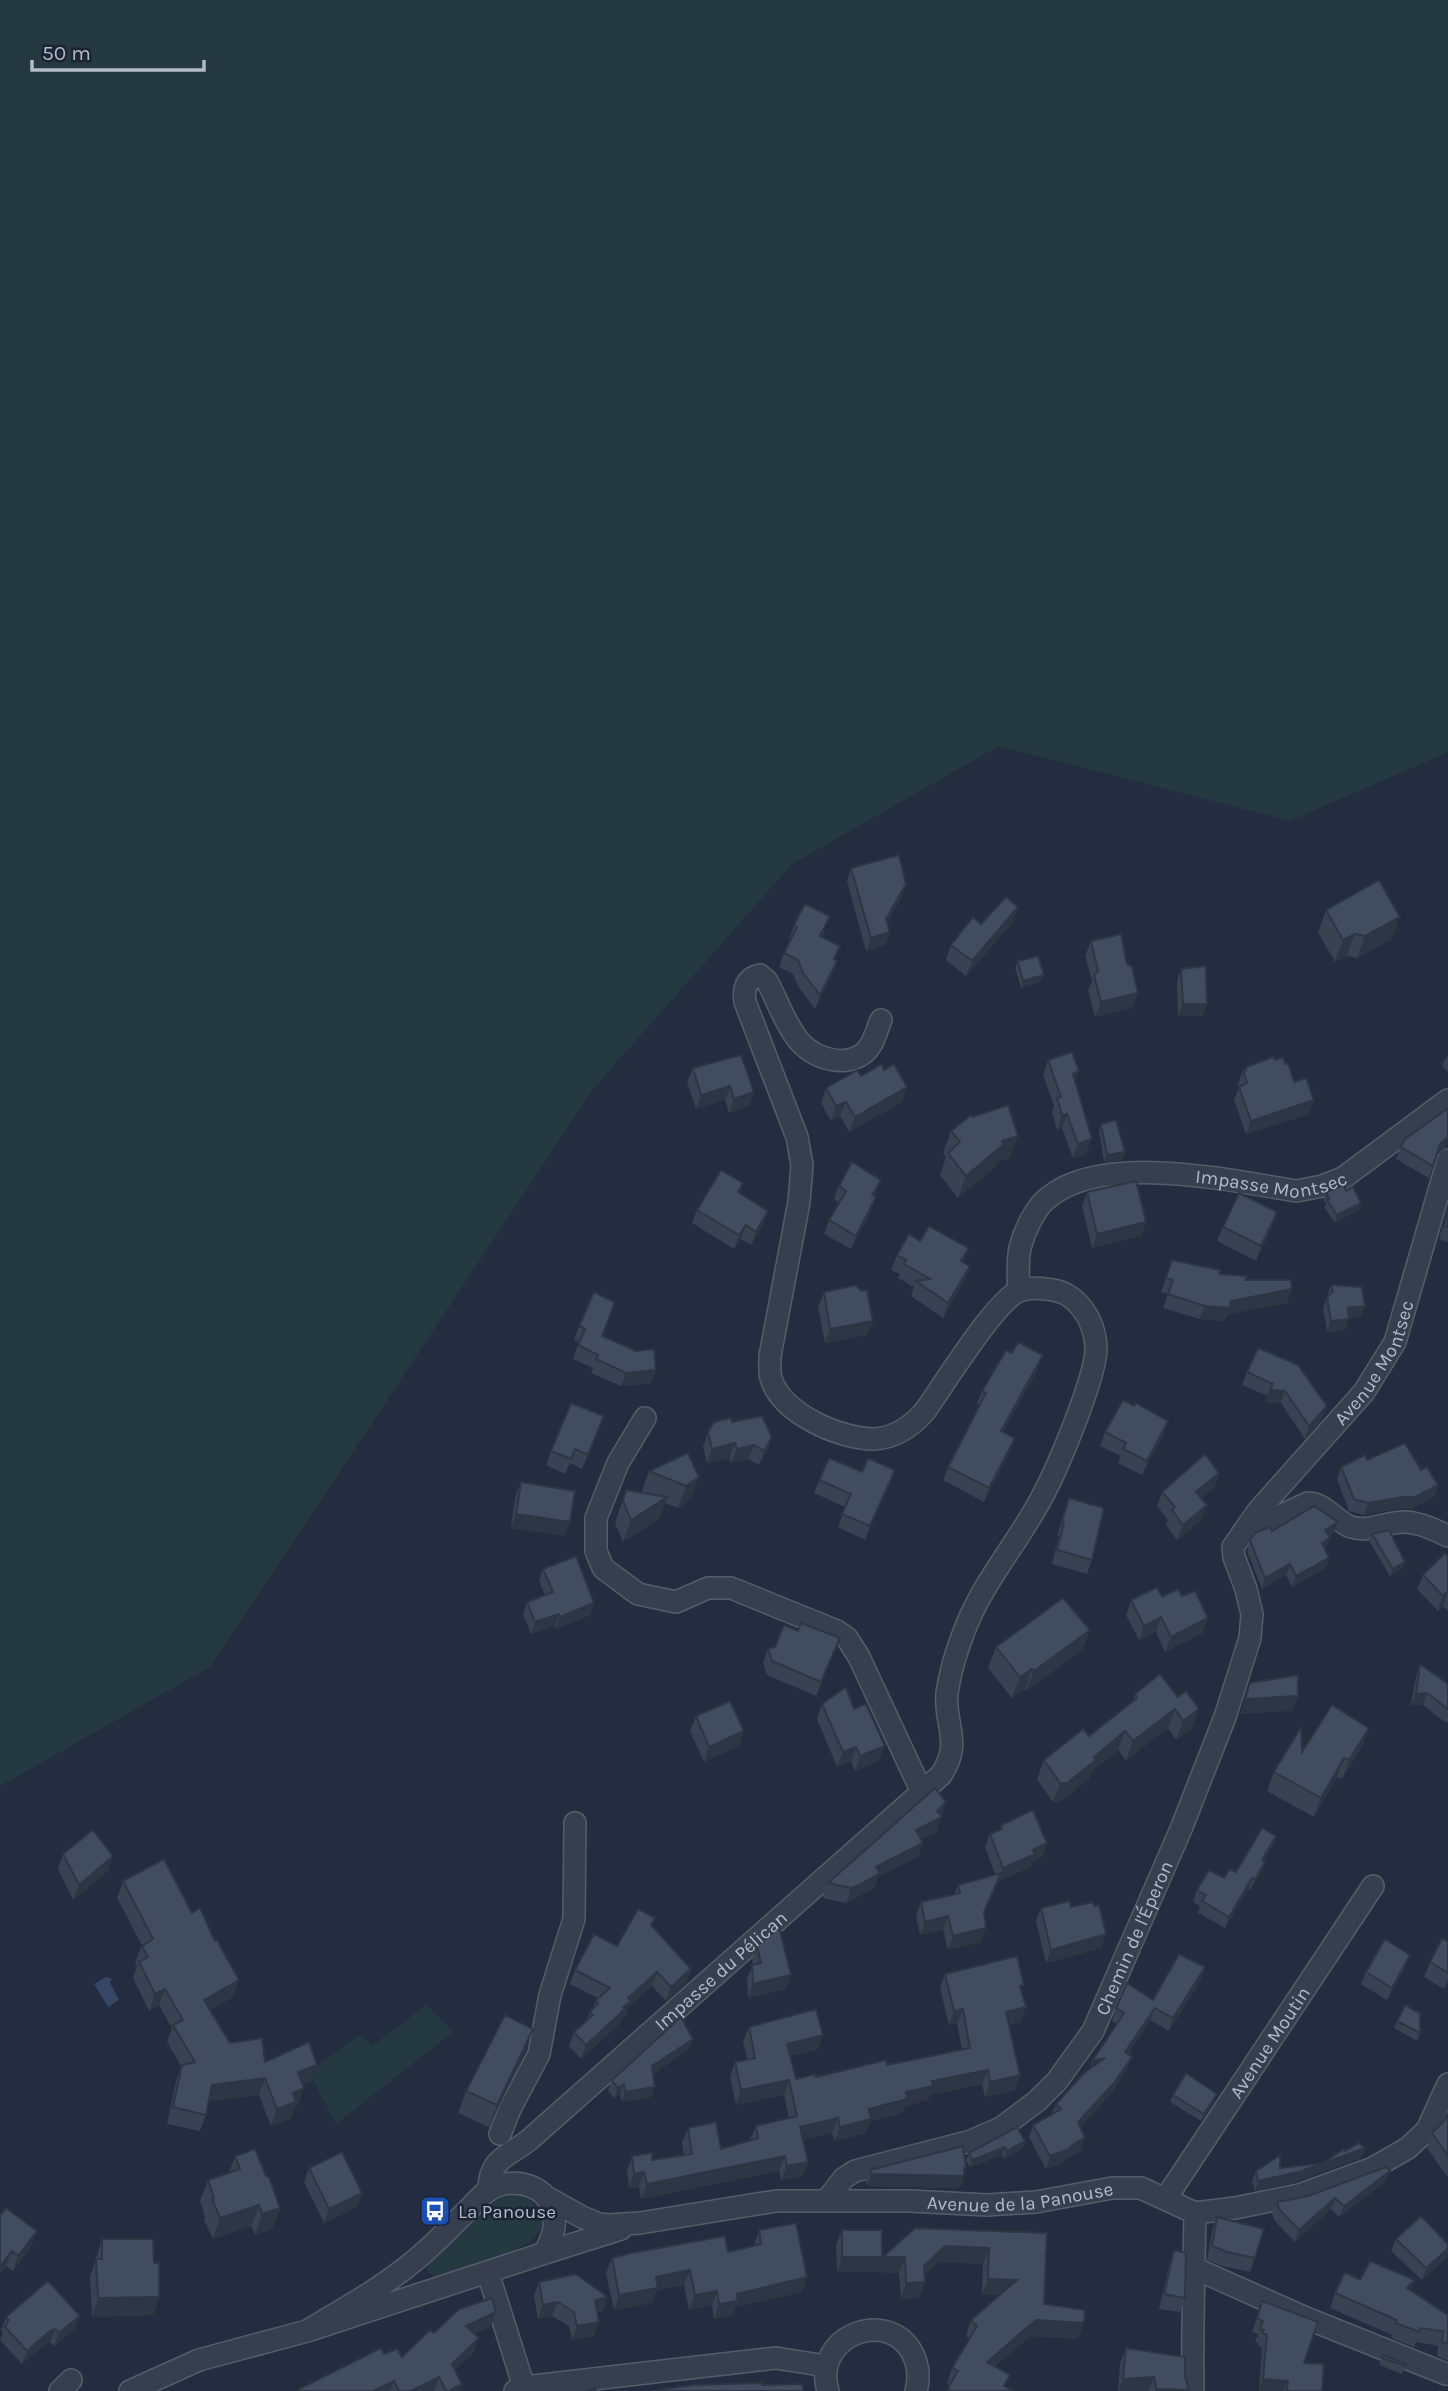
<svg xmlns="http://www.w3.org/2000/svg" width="1448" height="2391" font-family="Karla,sans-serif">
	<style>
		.green { fill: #253a40 }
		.water { fill: #364666 }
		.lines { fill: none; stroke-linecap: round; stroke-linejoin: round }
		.street-casing { stroke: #555d6d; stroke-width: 24 }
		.street { stroke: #373f4f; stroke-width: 21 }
		.wall { fill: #394153 }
		.shaded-wall { fill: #2e3544 }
		.building { fill: #424c61; stroke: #2e3544; stroke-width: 2 }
		.labels { text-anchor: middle; stroke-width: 5; stroke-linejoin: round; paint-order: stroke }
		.street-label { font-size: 19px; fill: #b3baca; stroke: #1c2434 }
		.poi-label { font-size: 19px; fill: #b3baca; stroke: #1c2434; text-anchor: start }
	</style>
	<rect width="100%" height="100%" fill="#232d3f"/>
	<!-- green -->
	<g class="green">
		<path d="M0,0H1448V752L1290,821L999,746L792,864L594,1088L210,1667L0,1786Z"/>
		<path d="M426,2005L453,2032L336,2124L309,2072L361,2034L371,2047Z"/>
		<path d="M510,2194C522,2194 530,2199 538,2209C565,2247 460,2269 437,2277L427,2272L426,2266L428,2261L493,2202Z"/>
	</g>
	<!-- water -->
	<path class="water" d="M106,1977L112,1979L110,1983L119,2000L108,2007L94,1984Z"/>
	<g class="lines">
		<!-- street casing -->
		<g class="street-casing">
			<g id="street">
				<path id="s1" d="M1018,1291C1019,1278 1017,1261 1020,1248C1024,1232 1035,1207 1049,1197C1105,1152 1231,1181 1297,1191L1322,1186L1343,1178L1448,1100"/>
				<path d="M645,1418L618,1463L596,1518V1551L603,1568L638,1594L676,1602L708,1588H731L837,1631L847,1638L859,1657L921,1790"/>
				<path d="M1243,1533L1308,1503C1325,1503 1335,1521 1351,1527C1368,1533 1388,1521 1406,1522C1421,1523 1435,1530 1448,1536"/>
				<path d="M500,2134L510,2109L539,2054L550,1995L574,1919L575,1823"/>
				<path id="s2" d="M489,2190C489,2158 508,2157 529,2140L941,1775C963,1742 944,1726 947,1693C950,1674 955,1655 962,1637C980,1584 1018,1544 1043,1495C1057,1469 1098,1373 1096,1346C1095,1332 1090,1318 1081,1307C1071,1295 1061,1290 1045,1289C1037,1288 1027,1288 1019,1291C995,1301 943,1386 925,1411C912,1426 895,1438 874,1439C839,1439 781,1413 771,1378C769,1371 770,1363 770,1356L799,1202L802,1165L797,1137L745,1002C743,989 746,978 760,975L767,981C776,998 783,1018 794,1034C807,1056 842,1070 864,1053C874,1045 876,1031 881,1020"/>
				<path id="s3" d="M548,2198L582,2217L599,2224L609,2225L640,2223L776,2201H910L987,2205L1036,2202L1112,2188H1141L1195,2213L1235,2208L1299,2195L1373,2168L1408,2148L1427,2130L1448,2084"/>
				<path id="s4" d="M1166,2198L1373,1886"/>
				<path id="s5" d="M827,2200L844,2178L855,2171L971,2141L1001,2128L1037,2101L1057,2081L1093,2031L1181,1829L1225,1717L1250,1638L1252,1614L1246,1589L1234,1557L1233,1547L1258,1511L1364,1392L1395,1342L1448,1160"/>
				<path d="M545,2253L621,2229"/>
				<path d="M1194,2268L1306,2318L1446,2374"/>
				<path d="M488,2273L524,2387"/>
				<path d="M60,2391L71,2380"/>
				<path d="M130,2391L199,2360L307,2331L545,2253C550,2241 556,2231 554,2217C551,2185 513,2175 489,2190C481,2195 475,2203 469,2209C451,2226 434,2245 414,2261C382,2288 343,2309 307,2331"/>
				<path d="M515,2391L524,2387L776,2358L826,2366"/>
				<path d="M828,2391C811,2333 895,2305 915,2359C919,2370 919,2380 916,2391"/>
				<path d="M1193,2391C1192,2331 1194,2272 1195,2213"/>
			</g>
		</g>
		<!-- street -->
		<use href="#street" class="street"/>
	</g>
	<!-- wall -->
	<g class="wall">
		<path d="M851,868L902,897L887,922L890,932L885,945L866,951L847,881Z"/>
		<path d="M1018,907L1013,922L966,976L946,960L951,945Z"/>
		<path d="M1326,910L1392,939L1357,958L1347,956L1335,962L1318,932Z"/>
		<path d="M794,925L825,930L822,937L835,959L837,961L832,974L815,1009L798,986L793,974L779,967L784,953L791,940L789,939Z"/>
		<path d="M1091,941L1138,993L1132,1008L1095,1017L1088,990L1092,981L1085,956Z"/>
		<path d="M1018,961L1041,982L1021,988L1015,968Z"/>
		<path d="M1181,969L1203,1016H1178L1177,981Z"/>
		<path d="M1448,1056V1072L1442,1066L1445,1059Z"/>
		<path d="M1048,1060L1075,1081L1086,1154L1073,1158L1062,1128L1057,1130L1052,1112L1054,1106L1043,1075Z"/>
		<path d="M1246,1067L1294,1082L1309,1114L1246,1134L1234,1100L1239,1087L1238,1084L1243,1070H1244Z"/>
		<path d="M693,1068L754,1092L749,1106L729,1113L725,1100L696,1109L687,1082Z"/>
		<path d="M861,1076L902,1102L849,1132L840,1116L831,1121L821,1103L826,1088Z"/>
		<path d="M1448,1108V1140L1446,1147L1437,1155L1429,1178L1396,1159L1401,1147Z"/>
		<path d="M1101,1124L1122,1160L1104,1162L1099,1131Z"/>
		<path d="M951,1131L1010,1158L997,1162L995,1167L958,1198L940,1175L946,1157L943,1153Z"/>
		<path d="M881,1180L874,1196L871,1211L851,1249L824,1234L829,1220L839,1203L834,1199L839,1186Z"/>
		<path d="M743,1183L740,1193L768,1211L763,1225L751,1245L741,1239L734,1249L692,1223L697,1210Z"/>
		<path d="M1346,1191L1361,1203L1358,1210L1335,1223L1324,1207L1326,1204L1323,1199L1326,1192Z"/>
		<path d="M1087,1192L1146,1222L1141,1236L1092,1248L1082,1206Z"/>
		<path d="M1448,1207V1241L1447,1242L1439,1239Z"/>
		<path d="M1277,1212L1272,1227L1256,1261L1217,1241L1223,1227Z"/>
		<path d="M920,1241L969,1248L963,1263L970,1266L964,1281L943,1318L911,1296L914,1287L898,1278L900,1274L891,1270L897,1255Z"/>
		<path d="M1172,1260L1220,1274L1292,1289L1287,1303L1228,1314L1225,1321L1200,1319L1163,1308L1168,1294L1161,1292Z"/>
		<path d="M1331,1285L1361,1317L1349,1318L1345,1330L1327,1332L1323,1308Z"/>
		<path d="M861,1291L873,1321L867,1335L825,1343L818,1307L824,1292Z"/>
		<path d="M579,1326L603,1336L656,1370L651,1383L621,1386L591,1373L593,1368L573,1359L579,1342L574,1340Z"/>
		<path d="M1038,1369L1003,1432L1015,1438L1010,1451L984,1502L943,1480L948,1467L980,1405L977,1404L982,1391Z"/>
		<path d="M1247,1372L1327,1406L1322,1419L1305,1439L1281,1403H1265L1268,1396L1242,1385Z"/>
		<path d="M1168,1421L1163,1435L1142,1475L1118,1463L1121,1456L1100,1446L1105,1432Z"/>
		<path d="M732,1422L772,1437L767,1451L759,1465L748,1459L731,1463L729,1458L707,1463L703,1447L708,1432Z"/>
		<path d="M598,1430L582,1469L570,1463L565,1474L546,1465L551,1451Z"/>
		<path d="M688,1453L691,1499L678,1508L665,1503L659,1519L623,1542L615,1523L626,1490L641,1493L649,1471Z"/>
		<path d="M1367,1460L1421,1470L1438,1485L1434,1497L1410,1509H1397L1364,1515L1349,1511L1337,1479L1341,1467Z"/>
		<path d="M895,1470L865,1540L838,1527L845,1507L814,1493L819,1480L862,1472Z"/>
		<path d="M1219,1473L1214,1488L1201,1498V1520L1177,1540L1166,1525L1168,1520L1157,1506L1162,1492Z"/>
		<path d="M521,1482L565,1536L511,1528L515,1497Z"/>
		<path d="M1069,1498L1092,1560L1087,1574L1052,1564L1059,1536L1057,1535Z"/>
		<path d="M1338,1522L1334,1533L1329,1536L1330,1538L1326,1549H1325L1329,1558L1325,1568L1292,1587L1286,1575L1262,1589L1247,1551L1250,1540L1272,1531Z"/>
		<path d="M1372,1534L1405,1562L1402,1569L1390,1576L1369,1541Z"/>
		<path d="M1448,1556V1611L1443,1606L1438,1611L1417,1589L1423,1575Z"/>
		<path d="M543,1569L594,1603L590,1615L556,1629L555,1626L531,1634L523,1614L527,1602L545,1595L539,1581Z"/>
		<path d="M1162,1597L1203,1633L1165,1652L1156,1632L1139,1640L1126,1615L1131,1600Z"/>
		<path d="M1090,1630L1082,1650L1026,1691L1025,1689L1012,1698L988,1668L996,1647Z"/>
		<path d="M798,1631L840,1638L816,1696L767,1675L763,1663L768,1649L775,1647Z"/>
		<path d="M1420,1664L1448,1684V1721L1446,1723L1423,1705H1411L1416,1676Z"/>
		<path d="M1135,1694L1178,1697L1199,1709L1192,1728L1176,1740L1168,1728L1126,1760L1118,1750L1091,1772L1089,1779L1060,1802H1053L1037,1779L1044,1760L1089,1736L1132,1702Z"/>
		<path d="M822,1704L854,1709L879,1761L855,1771L851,1762L837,1767L817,1719Z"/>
		<path d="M696,1716L739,1746L704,1762L690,1731Z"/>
		<path d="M1369,1728L1362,1747L1342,1779L1337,1777L1314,1817L1267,1791L1274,1772L1302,1752Z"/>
		<path d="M941,1816L937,1832L921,1839L918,1857L878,1877L874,1888L846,1903L823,1898L828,1883Z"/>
		<path d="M1001,1825L1043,1856L1032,1862L1030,1867L998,1881L984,1914L981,1942L948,1950L943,1930L920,1935L916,1916L921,1902L954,1894L958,1885L995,1874L985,1847L990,1834L999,1830Z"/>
		<path d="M1276,1836L1272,1847L1264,1861L1265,1862L1261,1873L1250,1890L1248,1889L1225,1928L1198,1913L1200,1906L1193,1902L1197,1890L1236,1872Z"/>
		<path d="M63,1854L108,1871L73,1900L58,1869Z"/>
		<path d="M123,1881L233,1997L210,2010L230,2043L265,2062L311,2081L302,2085L298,2105L295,2106L290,2119L271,2126L259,2095L209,2101L206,2115L200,2131L167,2124L176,2081L181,2066L167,2042L172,2028L159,2005L149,2011L133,1978L137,1966L135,1962L142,1945L117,1898Z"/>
		<path d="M1071,1907L1101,1948L1046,1963L1036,1921L1041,1908Z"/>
		<path d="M652,1926L691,1969L686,1983L666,2001L652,1986L629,2006L626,2015L622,2018L620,2023L581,2059L569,2046L574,2032L586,2022L590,2012L593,2008L596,2000L598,1998L570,1984L575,1970Z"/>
		<path d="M1448,1942V1981L1444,1989L1424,1977L1430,1962Z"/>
		<path d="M757,1946L791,1975L786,1989L748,1998L747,1979L753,1965L752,1960Z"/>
		<path d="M1205,1967L1201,1979L1169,2031L1150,2020L1128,2054L1132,2057L1127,2069L1110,2095L1080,2127L1081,2151L1067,2158L1064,2162L1046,2169L1029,2137L1033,2125L1052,2114L1056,2104L1089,2069L1092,2061L1117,2024L1112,2021L1116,2008L1153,2000Z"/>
		<path d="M1405,1968L1387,2000L1361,1984L1366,1972Z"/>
		<path d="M945,1974L1022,1992L1026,2007L1020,2022L1009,2025L1020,2075L1015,2090L985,2097L982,2084L930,2095L928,2100L905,2106L902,2113L870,2121L866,2133L834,2141L832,2133L802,2140V2177L781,2180L779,2171L641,2199L639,2187L629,2188L627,2171L632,2156L652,2160L684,2155L682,2143L688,2128L721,2149L750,2140L756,2126L789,2118L784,2095L736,2105L730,2077L735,2062L747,2059L743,2042L749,2027L818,2049L790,2056L796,2079L816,2077L887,2065L962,2050L957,2023L949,2025L940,1988Z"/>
		<path d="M1397,2021L1420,2033L1417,2041L1394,2028Z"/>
		<path d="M533,2029L525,2051L489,2127L458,2113L466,2091Z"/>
		<path d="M689,2049L653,2074L651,2097L622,2102L620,2094L614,2098L608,2090L612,2080Z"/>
		<path d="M1173,2095L1214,2102L1201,2121L1170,2102Z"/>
		<path d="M1448,2113V2178L1427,2148L1432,2133L1444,2121Z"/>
		<path d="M1025,2141L1023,2148L1004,2159L1002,2155L970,2167L966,2161L969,2153Z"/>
		<path d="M1365,2148L1361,2158L1295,2182L1255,2191L1252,2181L1256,2171L1323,2163L1345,2151Z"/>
		<path d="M235,2156L266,2176L280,2208L272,2229L255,2235L251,2226L213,2239L204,2220L205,2217L200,2201L208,2180L229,2173Z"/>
		<path d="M309,2168L362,2193L357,2207L324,2223L304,2182Z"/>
		<path d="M966,2168L960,2188L867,2186L866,2182L870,2170Z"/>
		<path d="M1385,2182L1339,2217L1331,2209L1295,2242L1275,2221L1272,2214L1277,2202Z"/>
		<path d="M0,2216L37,2231L31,2246L13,2271L6,2266L0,2274Z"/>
		<path d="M1217,2217L1255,2258L1250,2272L1222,2266L1207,2260L1212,2231Z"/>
		<path d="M759,2230L807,2277L802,2292L735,2307L733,2315L714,2319L712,2305L689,2310L684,2285L657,2290L652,2303L614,2310L606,2273L612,2258L728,2252L754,2246Z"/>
		<path d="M842,2230L882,2257L877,2272H837L836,2245Z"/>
		<path d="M1047,2233L1044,2304L1078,2339L1031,2336L995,2366L1006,2387L1014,2391H947L949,2385L947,2383L952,2368L969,2339L966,2335L971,2320L1000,2295L982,2294L983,2264L939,2262L924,2276L925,2282L919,2298L901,2299L899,2273L877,2272L883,2257Z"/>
		<path d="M102,2239L159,2297L153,2315L92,2317L90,2277Z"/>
		<path d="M1396,2239L1448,2244V2253L1446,2258L1422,2280L1391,2251Z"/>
		<path d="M1174,2250L1185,2298L1180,2312L1159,2309L1169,2265Z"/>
		<path d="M1360,2280L1411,2291L1448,2315V2361L1437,2356L1438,2346L1416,2342L1414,2347L1391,2338L1392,2335L1330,2308L1335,2293Z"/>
		<path d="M539,2282L603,2311L598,2312L594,2336L572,2340L569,2326L552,2316L538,2319L534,2296Z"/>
		<path d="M1262,2301L1304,2363L1322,2391H1259L1262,2348L1258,2346L1259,2343L1255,2342L1258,2334L1252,2332Z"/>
		<path d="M6,2317L75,2329L54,2346L50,2342L45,2345L22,2364L0,2340L3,2333L1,2330Z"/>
		<path d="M491,2326L474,2334V2352L455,2370L462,2384L460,2391H298L299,2389L384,2354L402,2357L434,2333Z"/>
		<path d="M1126,2348L1185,2376L1188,2391H1118L1120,2363Z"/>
		<path d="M1383,2355L1406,2364L1402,2374L1379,2365Z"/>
	</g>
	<!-- shaded-wall -->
	<g class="shaded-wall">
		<path d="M906,884L902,897L881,932L886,919Z"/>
		<path d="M1018,907L1013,922L966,976L972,961Z"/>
		<path d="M1400,917L1392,939L1357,958L1365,936Z"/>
		<path d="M890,932L885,945L866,951L871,938Z"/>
		<path d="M1355,934L1347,956L1335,962L1343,940Z"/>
		<path d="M837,961L832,974L815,1009L820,995Z"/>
		<path d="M1044,975L1041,982L1021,988L1023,981Z"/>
		<path d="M1138,993L1132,1008L1095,1017L1101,1002Z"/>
		<path d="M1183,1004H1207L1203,1016H1178Z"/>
		<path d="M1079,1071L1073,1086V1074Z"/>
		<path d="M730,1086L725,1100L696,1109L701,1095Z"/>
		<path d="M907,1087L902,1102L849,1132L855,1117Z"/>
		<path d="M754,1092L749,1106L729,1113L734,1099Z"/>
		<path d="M1314,1100L1309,1114L1246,1134L1251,1121Z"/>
		<path d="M846,1102L840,1116L831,1121L836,1106Z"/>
		<path d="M1067,1114L1062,1128L1057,1130L1062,1115Z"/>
		<path d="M1018,1136L1010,1158L997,1162L995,1167L958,1198L966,1176L1002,1141Z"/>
		<path d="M1448,1137L1446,1147L1436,1156L1440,1144Z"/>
		<path d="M1092,1139L1086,1154L1073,1158L1078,1144Z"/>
		<path d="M1125,1152L1122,1160L1104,1162L1107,1155Z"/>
		<path d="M876,1197L871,1211L851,1249L856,1236Z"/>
		<path d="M1361,1203L1358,1210L1335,1223L1337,1215Z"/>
		<path d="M768,1211L763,1225L751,1245L756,1232Z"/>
		<path d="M1277,1212L1272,1227L1256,1261L1261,1246Z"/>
		<path d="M1146,1222L1141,1236L1092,1248L1097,1234Z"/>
		<path d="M746,1225L741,1239L734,1249L739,1235Z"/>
		<path d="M969,1248L963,1263L961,1261Z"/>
		<path d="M970,1266L964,1281L943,1318L948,1303Z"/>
		<path d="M1292,1289L1287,1303L1228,1314L1225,1321L1200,1319L1205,1306Z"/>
		<path d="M1365,1306L1361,1317L1344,1319L1348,1308Z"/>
		<path d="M1349,1319L1345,1330L1327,1332L1331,1321Z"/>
		<path d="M873,1321L867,1335L825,1343L830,1329Z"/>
		<path d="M1043,1355L1038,1369L996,1444L1001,1431Z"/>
		<path d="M656,1370L651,1383L621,1386L626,1373Z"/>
		<path d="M1270,1390L1285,1391L1281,1403H1265Z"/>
		<path d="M1327,1406L1322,1419L1305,1439L1309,1426Z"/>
		<path d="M1168,1421L1163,1435L1142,1475L1147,1461Z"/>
		<path d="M772,1437L767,1451L759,1465L764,1451Z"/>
		<path d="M1015,1438L1010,1451L984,1502L989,1488Z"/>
		<path d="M735,1443L729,1458L707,1463L712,1449Z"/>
		<path d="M754,1445L748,1459L731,1463L737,1449Z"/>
		<path d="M895,1470L890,1484L865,1540L870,1526Z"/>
		<path d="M1219,1473L1214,1488L1190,1506L1196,1492Z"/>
		<path d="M699,1477L691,1499L678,1508L686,1486Z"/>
		<path d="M1438,1485L1434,1497L1410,1509H1397L1364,1515L1368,1503Z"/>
		<path d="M667,1497L659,1519L623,1542L631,1520Z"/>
		<path d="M1207,1505L1201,1520L1177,1540L1183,1525Z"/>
		<path d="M516,1514L570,1522L565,1536L511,1528Z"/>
		<path d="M1338,1522L1334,1533L1322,1540L1325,1530Z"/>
		<path d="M1330,1538L1326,1549L1318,1554L1322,1543Z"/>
		<path d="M1329,1558L1325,1568L1292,1587L1296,1576Z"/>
		<path d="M1405,1562L1402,1569L1390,1576L1393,1569Z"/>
		<path d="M1290,1564L1286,1575L1262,1589L1265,1578Z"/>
		<path d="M1448,1591L1443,1606L1438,1611L1443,1596Z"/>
		<path d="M594,1603L590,1615L556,1629L560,1617Z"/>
		<path d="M559,1614L555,1626L531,1634L535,1622Z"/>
		<path d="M1161,1617L1156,1632L1139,1640L1144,1626Z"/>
		<path d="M1208,1618L1203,1633L1165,1652L1171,1637Z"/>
		<path d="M1090,1630L1082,1650L1026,1691L1034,1671Z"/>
		<path d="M1032,1669L1025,1689L1012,1698L1020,1677Z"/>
		<path d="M1427,1693L1423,1705H1411L1416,1694Z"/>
		<path d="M1298,1696L1293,1711L1240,1714L1245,1699Z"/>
		<path d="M1175,1709L1168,1728L1126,1760L1133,1741Z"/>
		<path d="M1199,1709L1192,1728L1176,1740L1183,1721Z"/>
		<path d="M1369,1728L1362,1747L1342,1779L1349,1760Z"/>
		<path d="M744,1731L739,1746L704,1762L709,1747Z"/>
		<path d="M1125,1731L1118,1750L1091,1772L1089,1779L1060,1802H1053L1060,1783Z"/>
		<path d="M885,1746L879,1761L855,1771L860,1756Z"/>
		<path d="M856,1747L851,1762L837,1767L843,1752Z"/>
		<path d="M1344,1758L1337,1777L1314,1817L1321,1798Z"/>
		<path d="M946,1802L937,1832L910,1845L916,1830Z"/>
		<path d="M1276,1836L1272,1847L1258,1871L1262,1860Z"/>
		<path d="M923,1843L918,1857L878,1877L874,1888L846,1903L851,1888L876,1867Z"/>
		<path d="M1047,1843L1043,1856L1032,1862L1030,1867L998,1882L1003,1868Z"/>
		<path d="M113,1856L108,1871L73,1900L79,1885Z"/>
		<path d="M1265,1862L1261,1873L1250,1890L1255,1879Z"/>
		<path d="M1252,1878L1248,1889L1225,1928L1229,1917Z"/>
		<path d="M948,1916L943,1930L920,1935L925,1922Z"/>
		<path d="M986,1928L981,1942L948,1950L953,1936Z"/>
		<path d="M1106,1934L1101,1948L1046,1963L1051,1950Z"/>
		<path d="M1410,1955L1405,1968L1387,2000L1392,1988Z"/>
		<path d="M1205,1967L1201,1979L1169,2031L1173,2018Z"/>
		<path d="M691,1969L686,1983L666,2001L671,1987Z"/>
		<path d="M657,1972L652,1986L629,2006L626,2015L622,2018L620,2023L581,2059L586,2045L628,1998Z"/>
		<path d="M791,1975L786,1989L748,1998L753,1984Z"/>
		<path d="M239,1980L233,1997L198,2017L204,2000Z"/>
		<path d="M165,1989L159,2005L149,2011L155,1994Z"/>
		<path d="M1026,2007L1020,2022L1001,2027L1006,2012Z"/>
		<path d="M1155,2008L1150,2020L1120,2065L1125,2052Z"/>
		<path d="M963,2009L957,2023L949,2025L954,2011Z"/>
		<path d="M533,2029L525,2051L489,2127L497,2105Z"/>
		<path d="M823,2035L818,2049L782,2058L787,2044Z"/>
		<path d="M693,2039L689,2049L648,2077L652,2066Z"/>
		<path d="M1132,2057L1127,2069L1110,2095L1073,2135L1078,2122Z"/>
		<path d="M1105,2058L1087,2074L1092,2061Z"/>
		<path d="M317,2065L311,2081L292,2089L298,2072Z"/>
		<path d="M988,2070L982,2084L930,2095L928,2100L905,2106L902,2113L870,2121L866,2133L834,2141L840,2127L869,2109L932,2081Z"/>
		<path d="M1020,2075L1015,2090L985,2097L990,2082Z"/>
		<path d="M265,2078L259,2095L206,2102L212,2085Z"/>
		<path d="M789,2080L784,2095L736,2105L741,2090Z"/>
		<path d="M624,2084L620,2094L614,2098L618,2088Z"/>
		<path d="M655,2087L651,2097L622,2102L625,2092Z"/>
		<path d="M304,2088L298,2105L295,2106L290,2119L271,2126L277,2109L293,2093Z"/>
		<path d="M1217,2094L1214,2102L1201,2121L1204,2114Z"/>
		<path d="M838,2118L832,2133L794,2142L800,2127Z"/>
		<path d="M1085,2138L1081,2151L1067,2158L1064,2162L1046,2169L1050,2156Z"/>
		<path d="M1025,2141L1023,2148L1004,2159L1007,2151Z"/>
		<path d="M1005,2147L1002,2155L970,2167L972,2160Z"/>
		<path d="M1365,2148L1361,2158L1295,2182L1255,2191L1258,2181L1299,2172Z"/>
		<path d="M785,2156L779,2171L641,2199L647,2184Z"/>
		<path d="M808,2162L802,2177L781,2180L787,2166Z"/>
		<path d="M964,2168H966L960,2188L867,2186L871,2174Z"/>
		<path d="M1390,2171L1385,2182L1339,2217L1344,2206Z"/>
		<path d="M644,2172L639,2187L629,2188L634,2174Z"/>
		<path d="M362,2193L357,2207L324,2223L329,2209Z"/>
		<path d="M1335,2198L1331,2209L1295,2242L1299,2230Z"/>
		<path d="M259,2205L251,2226L213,2239L220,2218Z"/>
		<path d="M280,2208L272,2229L255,2235L262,2214Z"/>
		<path d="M37,2231L31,2246L13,2271L18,2256Z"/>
		<path d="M945,2246L989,2248L983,2264L939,2262L918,2282L924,2266Z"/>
		<path d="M1448,2249L1446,2258L1422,2280L1426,2268Z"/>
		<path d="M12,2251L6,2266L0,2274V2267Z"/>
		<path d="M842,2257H882L877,2272H837Z"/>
		<path d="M883,2257H905L899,2273L877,2272Z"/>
		<path d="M690,2270L684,2285L657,2290L652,2303L614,2310L619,2295L656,2277Z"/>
		<path d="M807,2277L802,2292L735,2307L733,2315L714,2319L719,2304L737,2294Z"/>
		<path d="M988,2279L1017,2280L1011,2296L982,2294Z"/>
		<path d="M1415,2280L1410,2295L1407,2288Z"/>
		<path d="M925,2282L919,2298L901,2299L906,2283Z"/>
		<path d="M717,2291L712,2305L689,2310L695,2295Z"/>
		<path d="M159,2297L153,2315L92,2317L98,2298Z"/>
		<path d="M608,2297L603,2311L590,2314L595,2300Z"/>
		<path d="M558,2302L552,2316L538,2319L543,2305Z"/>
		<path d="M496,2312L491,2326L461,2339L466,2326Z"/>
		<path d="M80,2316L75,2329L54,2346L59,2333Z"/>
		<path d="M1036,2320L1084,2323L1078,2339L1031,2336L982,2377L987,2362Z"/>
		<path d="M599,2322L594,2336L572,2340L577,2326Z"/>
		<path d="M55,2329L50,2342L45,2345L22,2364L27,2351L50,2331Z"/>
		<path d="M479,2338L474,2352L447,2378L452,2364Z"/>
		<path d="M439,2377L434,2391H411Z"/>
		<path d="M1154,2377L1149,2391H1119L1123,2379Z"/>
		<path d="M1263,2379L1288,2381L1284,2391H1259Z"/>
		<path d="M394,2381L390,2391H373Z"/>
		<path d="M462,2384L460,2391H449Z"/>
		<path d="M1156,2389L1189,2390L1188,2391H1155Z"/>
	</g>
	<!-- building -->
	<g class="building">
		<path d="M899,855L906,884L886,919L890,932L871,938L851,868Z"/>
		<path d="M1379,880L1400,917L1365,936L1355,934L1343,940L1326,910Z"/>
		<path d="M1006,897L1018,907L972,961L951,945L973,917L981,924Z"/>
		<path d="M805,904L830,916L820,936L840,946L834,959L837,961L820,995L803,973L798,960L784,953L797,927L794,925Z"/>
		<path d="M1121,934L1127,964L1132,967L1138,993L1101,1002L1094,975L1098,971L1091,941Z"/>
		<path d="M1038,956L1044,975L1023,981L1018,961Z"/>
		<path d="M1206,966L1207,1004H1183L1181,969Z"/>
		<path d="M1072,1052L1079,1071L1073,1074L1092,1139L1078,1144L1067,1114L1062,1115L1057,1098L1061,1097L1048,1060Z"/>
		<path d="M741,1055L754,1092L734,1099L730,1086L701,1095L693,1068Z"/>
		<path d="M1273,1057L1276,1060L1283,1057L1285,1064L1288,1063L1294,1082L1306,1078L1314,1100L1251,1121L1239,1087L1247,1083L1243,1070H1246V1067Z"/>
		<path d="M882,1064L884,1070L894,1064L907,1087L855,1117L846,1102L836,1106L826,1088L857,1070L861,1076Z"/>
		<path d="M1008,1105L1018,1136L1002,1141L1003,1145L966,1176L948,1153L960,1142L951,1131L971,1115L972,1117Z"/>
		<path d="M1448,1108V1137L1440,1144L1433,1166L1401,1147L1404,1140Z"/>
		<path d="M1116,1120L1125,1152L1107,1155L1101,1124Z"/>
		<path d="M852,1162L881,1180L872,1195L876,1197L856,1236L829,1220L846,1191L839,1186Z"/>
		<path d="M721,1170L743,1183L738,1192L768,1211L756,1232L746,1225L739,1235L697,1210Z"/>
		<path d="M1136,1181L1146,1222L1097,1234L1087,1192Z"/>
		<path d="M1344,1185L1346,1191L1353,1187L1361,1203L1337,1215L1327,1200L1329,1199L1326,1192Z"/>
		<path d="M1239,1193L1277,1212L1261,1246L1223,1227Z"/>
		<path d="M1448,1210V1227L1444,1226Z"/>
		<path d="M929,1226L969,1248L961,1261L970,1266L948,1303L916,1281L930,1279L904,1264L906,1260L897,1255L909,1234L920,1241Z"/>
		<path d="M1172,1260L1220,1270V1274L1247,1276L1245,1280H1291L1292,1289L1231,1301L1230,1308L1205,1306L1168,1294L1173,1280L1166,1278Z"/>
		<path d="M856,1285L861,1291L867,1290L873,1321L830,1329L824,1292Z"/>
		<path d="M1331,1285L1362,1287L1365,1306L1348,1308L1349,1319L1331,1321L1327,1297L1333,1292Z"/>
		<path d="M594,1292L615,1302L602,1336L636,1351L654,1349L656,1370L626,1373L596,1359L598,1355L578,1345L585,1329L579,1326Z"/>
		<path d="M1018,1342L1043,1355L1001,1431L1015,1438L989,1488L948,1467L986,1393L982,1391L1006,1350L1012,1353Z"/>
		<path d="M1258,1348L1298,1365L1327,1406L1309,1426L1285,1391L1270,1390L1273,1384L1247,1372Z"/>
		<path d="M1123,1400L1134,1406L1136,1403L1168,1421L1147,1461L1123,1449L1126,1443L1105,1432Z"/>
		<path d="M571,1403L604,1416L588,1455L575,1449L571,1459L551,1451Z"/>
		<path d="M762,1416L772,1437L764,1451L754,1445L737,1449L735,1443L712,1449L708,1432L714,1422L731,1418L732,1422Z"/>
		<path d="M1405,1443L1421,1470L1427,1467L1438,1485L1415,1497H1402L1368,1503L1354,1499L1341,1467L1365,1455L1367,1460Z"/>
		<path d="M688,1453L699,1477L686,1486L649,1471Z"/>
		<path d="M1205,1454L1219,1473L1196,1492L1207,1505L1183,1525L1172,1510L1175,1507L1162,1492Z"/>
		<path d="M829,1458L862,1472L868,1458L895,1470L870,1526L842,1514L851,1494L819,1480Z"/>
		<path d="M521,1482L575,1491L570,1522L516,1514Z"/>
		<path d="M626,1490L667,1497L631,1520L623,1501Z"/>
		<path d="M1069,1498L1104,1508L1092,1560L1057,1550L1064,1522L1062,1521Z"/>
		<path d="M1314,1506L1338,1522L1325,1530L1330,1538L1322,1543L1329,1558L1296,1576L1290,1564L1265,1578L1250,1540L1255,1533L1270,1527L1272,1531Z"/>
		<path d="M1389,1530L1405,1562L1393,1569L1372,1534Z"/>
		<path d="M1445,1553L1448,1556V1591L1443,1596L1423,1575Z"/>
		<path d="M576,1556L594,1603L560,1617L559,1614L535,1622L527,1602L553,1592L543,1569Z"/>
		<path d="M1157,1587L1162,1597L1178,1589L1182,1596L1195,1591L1208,1618L1171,1637L1161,1617L1144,1626L1131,1600Z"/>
		<path d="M1063,1598L1090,1630L1034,1671L1032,1669L1020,1677L996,1647Z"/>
		<path d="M801,1623L840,1638L821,1682L772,1661L768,1649L775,1647L784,1625L798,1631Z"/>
		<path d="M1420,1664L1448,1684V1709L1427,1693L1416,1694Z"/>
		<path d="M1160,1674L1178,1697L1186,1691L1199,1709L1183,1721L1175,1709L1133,1741L1125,1731L1094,1757L1096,1760L1067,1783H1060L1044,1760L1083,1729L1089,1736L1137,1698L1135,1694Z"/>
		<path d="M1298,1675V1696L1245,1699L1250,1683Z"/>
		<path d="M846,1687L854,1709L866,1704L885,1746L860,1756L856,1747L843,1752L822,1704Z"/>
		<path d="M730,1701L744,1731L709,1747L696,1716Z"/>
		<path d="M1332,1705L1369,1728L1349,1760L1344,1758L1321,1798L1274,1772L1301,1727L1302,1752Z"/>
		<path d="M935,1788L946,1802L937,1811L942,1817L916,1830L923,1843L876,1867L880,1873L859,1885L851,1888L828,1883Z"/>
		<path d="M1033,1810L1047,1843L1033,1850L1035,1854L1003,1868L990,1834L1002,1829L1001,1825Z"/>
		<path d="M1262,1828L1276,1836L1262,1860L1265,1862L1255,1879L1252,1878L1229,1917L1202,1901L1206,1895L1197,1890L1209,1870L1224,1878L1230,1869L1236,1872Z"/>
		<path d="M93,1830L113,1856L79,1885L63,1854Z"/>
		<path d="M164,1859L192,1913L200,1908L215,1941L217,1940L239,1980L204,2000L230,2043L262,2038L265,2062L309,2042L317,2065L298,2072L304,2088L293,2093L296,2102L277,2109L265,2078L212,2085L206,2115L173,2107L182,2065L195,2062L173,2025L183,2020L165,1989L155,1994L139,1962L148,1957L142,1946L153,1939L123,1881Z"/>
		<path d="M1001,1873L984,1912L986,1928L953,1936L948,1916L925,1922L921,1902L960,1893L958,1885Z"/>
		<path d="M1070,1901L1071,1907L1093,1902L1094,1906L1099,1905L1106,1934L1051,1950L1041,1908Z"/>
		<path d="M638,1909L655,1918L651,1925L691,1969L671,1987L657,1972L628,1998L631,2001L623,2007L625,2009L586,2045L574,2032L593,2015L590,2012L598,2003L596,2000L610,1988L575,1970L594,1934L617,1946Z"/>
		<path d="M779,1927L791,1975L753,1984L752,1965L761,1963L757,1946Z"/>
		<path d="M1442,1938L1448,1942V1973L1430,1962Z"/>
		<path d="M1385,1939L1410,1955L1392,1988L1366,1972Z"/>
		<path d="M1179,1954L1205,1967L1173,2018L1155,2008L1125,2052L1132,2057L1114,2083L1078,2122L1085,2138L1072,2145L1069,2149L1050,2156L1033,2125L1061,2109L1056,2104L1084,2073L1105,2058L1092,2061L1124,2013L1116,2008L1127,1983L1153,2000Z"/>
		<path d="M1017,1956L1024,1985L1020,1986L1026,2007L1006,2012L1020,2075L990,2082L988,2070L932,2081L933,2086L906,2092L907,2099L869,2109L871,2119L840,2127L838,2118L800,2127L808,2162L787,2166L785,2156L647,2184L644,2172L634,2174L632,2156L652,2153V2160L692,2154L688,2128L716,2122L721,2149L758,2138L756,2126L797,2116L789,2080L741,2090L735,2062L755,2058L749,2027L816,2009L823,2035L787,2044L796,2079L815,2074L816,2077L886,2060L887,2065L970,2048L963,2009L954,2011L945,1974Z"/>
		<path d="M1405,2005L1420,2013V2033L1397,2021Z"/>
		<path d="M505,2015L533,2029L497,2105L466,2091Z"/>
		<path d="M681,2017L693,2039L652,2066L655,2087L625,2092L624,2084L618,2088L612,2080Z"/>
		<path d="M1186,2073L1217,2094L1204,2114L1173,2095Z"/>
		<path d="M1448,2113V2156L1432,2133L1444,2121Z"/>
		<path d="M1017,2127L1025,2141L1007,2151L1005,2147L972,2160L969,2153Z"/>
		<path d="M1359,2143L1365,2148L1299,2172L1258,2181L1256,2171L1280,2155V2168L1323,2163L1344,2149L1345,2151Z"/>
		<path d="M963,2146L966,2168H964V2176L871,2174L870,2170Z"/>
		<path d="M255,2149L266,2176L269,2177L280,2208L262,2214L259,2205L220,2218L212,2199L214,2198L208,2180L240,2169L235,2156Z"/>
		<path d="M342,2152L362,2193L329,2209L309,2168Z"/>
		<path d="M1386,2167L1390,2171L1344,2206L1335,2198L1299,2230L1279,2209L1277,2202L1308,2196Z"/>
		<path d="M6,2208L37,2231L18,2256L12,2251L0,2267V2216Z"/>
		<path d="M1421,2216L1448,2244V2249L1426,2268L1396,2239Z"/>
		<path d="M1217,2217L1264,2229L1255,2258L1227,2252L1212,2246Z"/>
		<path d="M796,2223L807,2277L737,2294L738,2301L719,2304L717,2291L695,2295L690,2270L656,2277L658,2288L619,2295L612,2258L631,2253L725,2236L728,2252L761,2244L759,2230Z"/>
		<path d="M915,2228L1047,2233L1044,2304L1085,2310L1084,2323L1036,2320L987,2362L1010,2375L1004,2386L1014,2391H950L948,2388L958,2371L952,2368L977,2326L971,2320L1017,2280L988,2279L989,2248L945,2246L924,2266L925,2282L906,2283L905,2257H883Z"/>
		<rect x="842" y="2230" width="40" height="27"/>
		<path d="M102,2239H153L154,2263H159V2297L98,2298L96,2259H102Z"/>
		<path d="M1174,2250L1186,2253L1185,2298L1164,2294Z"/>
		<path d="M1370,2261L1415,2280L1407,2288L1448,2315V2344L1442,2342L1443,2331L1420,2328L1419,2332L1396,2323L1397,2320L1335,2293L1345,2272L1360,2280Z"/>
		<path d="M576,2274L608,2297L595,2300L599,2322L577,2326L574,2312L558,2302L543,2305L539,2282Z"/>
		<path d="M48,2281L80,2316L59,2333L55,2329L50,2331L27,2351L5,2327L9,2320L6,2317Z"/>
		<path d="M492,2298L496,2312L466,2326L479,2338L452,2364L462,2384L449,2391H446L439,2377L411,2391H399L394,2381L373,2391H300L299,2389L381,2348L384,2354L397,2349L402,2357L430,2330L434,2333L459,2309Z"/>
		<path d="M1262,2301L1318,2322L1304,2363L1324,2364L1322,2391H1287L1288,2381L1263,2379L1267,2335L1262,2333L1264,2330L1260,2329L1263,2321L1257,2319Z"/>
		<path d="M1126,2348L1185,2357V2376L1189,2390L1156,2389L1154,2377L1123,2379Z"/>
		<path d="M1383,2355L1406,2364L1405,2366L1382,2358Z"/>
		<path d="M762,2383V2385L803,2384V2391H652L692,2385Z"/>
		<path d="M595,2388L596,2391H585Z"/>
	</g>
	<!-- icons -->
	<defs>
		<g id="bus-square" transform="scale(1.575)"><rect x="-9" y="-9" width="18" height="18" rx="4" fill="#1a4fb4" stroke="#1c2434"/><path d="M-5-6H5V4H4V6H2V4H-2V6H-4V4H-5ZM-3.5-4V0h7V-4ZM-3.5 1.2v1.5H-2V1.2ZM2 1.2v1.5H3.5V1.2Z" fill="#fff"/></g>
	</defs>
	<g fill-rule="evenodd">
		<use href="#bus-square" x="435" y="2211"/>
	</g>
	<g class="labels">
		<!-- street labels -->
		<g class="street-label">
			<text dy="7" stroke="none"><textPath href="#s1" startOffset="331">Impasse Montsec</textPath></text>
			<text dy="7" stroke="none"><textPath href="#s5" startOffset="1080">Avenue Montsec</textPath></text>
			<text dy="7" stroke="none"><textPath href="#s5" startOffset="430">Chemin de l'Éperon</textPath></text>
			<text dy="7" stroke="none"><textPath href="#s2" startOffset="324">Impasse du Pélican</textPath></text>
			<text dy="7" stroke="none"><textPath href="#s4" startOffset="187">Avenue Moutin</textPath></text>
			<text dy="7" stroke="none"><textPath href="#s3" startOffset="481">Avenue de la Panouse</textPath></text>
		</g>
		<!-- poi labels -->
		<g class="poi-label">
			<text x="458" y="2218">La Panouse</text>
		</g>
	</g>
	<!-- scale -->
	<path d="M32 60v10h172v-10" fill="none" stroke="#b3baca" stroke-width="3.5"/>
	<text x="42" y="60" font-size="21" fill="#b3baca" stroke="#1c2434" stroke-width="5" paint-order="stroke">50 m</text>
</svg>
